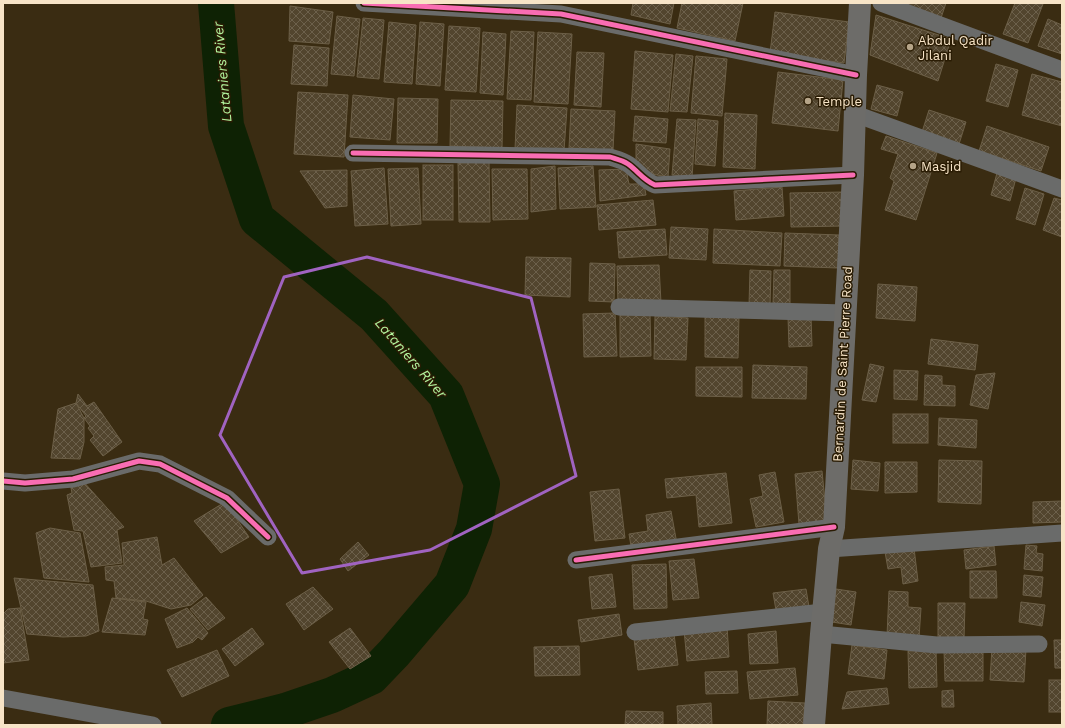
<svg xmlns="http://www.w3.org/2000/svg" width="1065" height="728" font-family="'Work Sans',sans-serif">
	<style>
		.lines { fill: none; stroke-linecap: round; stroke-linejoin: round }
		.river { stroke: #0e2204; stroke-width: 36 }
		.building { fill: url(#building-cross-hatch); stroke: #6c5f47 }
		.street { stroke: #6a6b6a; stroke-width: 17 }
		.secondary { stroke: #6d6c69; stroke-width: 22 }
		.cycleway-casing { stroke: #2a1c04; stroke-width: 8 }
		.cycleway { stroke: #f96db3; stroke-width: 5 }
		.marked { fill: none; stroke: #a063c1; stroke-width: 3; stroke-linejoin: round }
		.poi-dot { fill: #b5a488; stroke: #2a1c04; stroke-width: 1.5 }
		.labels { text-anchor: middle; stroke-width: 3; stroke-linejoin: round; paint-order: stroke }
		.poi-label { font-size: 13px; fill: #f7e4c7; stroke: #2a1c04; text-anchor: start }
		.street-label { font-size: 13px; fill: #f7e4c7; stroke: #2a1c04 }
		.water-label { font-size: 14px; font-style: italic; fill: #b1f49d; stroke: #2a1c04 }
	</style>
	<defs>
		<pattern id="building-cross-hatch" width="8" height="8" patternUnits="userSpaceOnUse"><rect width="8" height="8" fill="#52452e"/><path d="M0 0l8 8M0 8l8-8" fill="none" stroke="#6c604b"/></pattern>
	</defs>
	<rect width="100%" height="100%" fill="#3a2c12"/>
	<g class="lines">
		<!-- river -->
		<path class="river" d="M216,3L226,126L257,219L374,315L446,395L482,484L474,529L452,585L394,653L371,677L332,695L285,711L229,725"/>
	</g>
	<!-- building -->
	<g class="building">
		<path d="M633,3H674L670,24L631,15Z"/>
		<path d="M682,3H743L735,41L677,28Z"/>
		<path d="M906,3H946L941,18L905,6Z"/>
		<path d="M1015,3L1043,4L1028,43L1003,34Z"/>
		<path d="M290,6L333,12L329,44L289,41Z"/>
		<path d="M775,12L849,22L844,63L770,53Z"/>
		<path d="M876,15L951,39L938,81L870,55Z"/>
		<path d="M337,16L360,19L354,76L331,74Z"/>
		<path d="M363,18L384,20L379,79L357,77Z"/>
		<path d="M1048,19L1062,25V54L1038,46Z"/>
		<path d="M389,22L416,25L412,84L384,82Z"/>
		<path d="M420,22L444,24L440,86L416,84Z"/>
		<path d="M449,26L480,28L476,92L445,90Z"/>
		<path d="M511,31L534,32L531,100L507,99Z"/>
		<path d="M483,32L506,34L503,95L480,93Z"/>
		<path d="M538,32L572,34L568,104L534,102Z"/>
		<path d="M294,45L329,48L327,86L291,84Z"/>
		<path d="M635,51L673,55L668,112L631,109Z"/>
		<path d="M577,52L604,53L601,107L574,105Z"/>
		<path d="M676,54L693,56L687,112L670,111Z"/>
		<path d="M696,56L727,59L722,116L691,113Z"/>
		<path d="M996,64L1018,70L1008,107L986,101Z"/>
		<path d="M778,72L843,80L838,131L772,123Z"/>
		<path d="M1032,74L1062,82V126L1022,115Z"/>
		<path d="M877,85L903,92L897,116L871,109Z"/>
		<path d="M298,92L348,95L344,157L294,154Z"/>
		<path d="M353,95L394,99L390,140L350,137Z"/>
		<path d="M398,98L438,99L437,143H397Z"/>
		<path d="M451,100L503,101L502,148L450,146Z"/>
		<path d="M517,105L567,108L564,151L515,149Z"/>
		<path d="M571,109L615,111L613,150L569,148Z"/>
		<path d="M929,110L966,122L959,144L922,132Z"/>
		<path d="M725,113L757,115L755,169L723,167Z"/>
		<path d="M635,116L668,119L666,143L633,141Z"/>
		<path d="M677,119L696,120L692,177L672,175Z"/>
		<path d="M698,119L718,121L715,166L695,164Z"/>
		<path d="M987,126L1049,147L1041,171L979,151Z"/>
		<path d="M886,136L937,153L916,220L885,210L894,181L890,178L898,154L881,149Z"/>
		<path d="M636,144L670,149L668,177L646,173L636,165Z"/>
		<path d="M489,162L490,222H459L458,163Z"/>
		<rect x="423" y="165" width="30" height="55"/>
		<path d="M555,166L556,209L531,212V169Z"/>
		<path d="M593,166L596,207L560,209L558,168Z"/>
		<path d="M384,168L388,224L355,226L351,171Z"/>
		<path d="M418,168L421,224L391,226L388,169Z"/>
		<path d="M492,169H527L528,219L493,220Z"/>
		<path d="M626,169L629,184H644L646,195L600,201L599,170Z"/>
		<path d="M347,170V206L325,208L300,171Z"/>
		<path d="M997,173L1016,178L1010,201L991,195Z"/>
		<path d="M782,187L784,216L736,220L734,191Z"/>
		<path d="M1025,188L1044,194L1035,225L1016,219Z"/>
		<path d="M844,192V226L791,227L790,193Z"/>
		<path d="M1054,198L1062,200V237L1043,230Z"/>
		<path d="M653,200L656,225L599,230L597,205Z"/>
		<path d="M671,227L708,229L706,260L669,258Z"/>
		<path d="M665,229L667,255L619,258L617,232Z"/>
		<path d="M714,229L782,233L780,266L713,263Z"/>
		<path d="M785,233L839,235L838,268L784,266Z"/>
		<path d="M526,257L571,258L570,297L525,295Z"/>
		<path d="M590,263L615,264L614,302L589,301Z"/>
		<path d="M659,265L661,303L618,304L617,266Z"/>
		<path d="M750,270L771,271L770,306L749,305Z"/>
		<path d="M774,270H790V305H773Z"/>
		<path d="M878,284L917,287L915,321L876,318Z"/>
		<path d="M615,313L617,356L584,357L583,314Z"/>
		<path d="M650,314L651,356L620,357V315Z"/>
		<path d="M705,315L739,316L738,358L705,357Z"/>
		<path d="M655,316L688,318L686,360L654,359Z"/>
		<path d="M811,316L812,346L789,347L788,317Z"/>
		<path d="M931,339L978,345L975,370L928,364Z"/>
		<path d="M870,364L884,367L876,402L862,400Z"/>
		<path d="M753,365L807,367L806,399L752,398Z"/>
		<path d="M696,367H742V397L696,396Z"/>
		<path d="M894,370L918,371L917,400L894,399Z"/>
		<path d="M995,373L988,409L970,405L976,375Z"/>
		<path d="M925,375L942,376V385L955,386V406L924,405Z"/>
		<path d="M78,394L87,406L94,402L122,442L103,456L90,440L94,436L88,428L90,426L84,418L86,416L76,403Z"/>
		<path d="M76,403L84,418V442L80,459L51,458L58,409Z"/>
		<rect x="893" y="414" width="35" height="29"/>
		<path d="M939,418L977,420L976,448L938,445Z"/>
		<path d="M853,460L880,463L878,491L851,489Z"/>
		<path d="M939,460L982,461L981,504L938,502Z"/>
		<path d="M885,462H917V492L885,493Z"/>
		<path d="M822,471L827,521L799,524L795,474Z"/>
		<path d="M775,472L784,522L756,527L750,499L763,496L759,475Z"/>
		<path d="M726,473L732,523L699,527L696,495L667,498L665,479Z"/>
		<path d="M82,480L124,527L117,530L122,563L91,567L83,531L74,530L67,495L72,493L70,483Z"/>
		<path d="M619,489L625,538L595,541L590,492Z"/>
		<path d="M1062,501V522L1033,523V502Z"/>
		<path d="M225,502L249,537L221,553L194,521Z"/>
		<path d="M671,511L677,544L632,552L629,534L648,531L646,515Z"/>
		<path d="M50,528L80,533L89,582L44,578L36,533Z"/>
		<path d="M157,537L162,565L174,558L203,595L191,605L171,609L146,601L116,598L114,581L106,580L105,567L124,565L122,543Z"/>
		<path d="M358,542L369,555L348,571L340,559Z"/>
		<path d="M1026,545L1037,546L1036,553L1043,554L1042,571L1024,569Z"/>
		<path d="M994,546L996,565L966,569L964,550Z"/>
		<path d="M914,548L918,581L903,584L901,567L888,569L885,552Z"/>
		<path d="M694,559L699,598L673,600L669,561Z"/>
		<path d="M666,564L667,608L634,609L632,565Z"/>
		<path d="M970,571H996L997,598H970Z"/>
		<path d="M612,574L616,607L592,609L589,577Z"/>
		<path d="M1024,575L1043,577L1041,597L1023,595Z"/>
		<path d="M14,578L93,585L99,631L86,636L63,637L27,634Z"/>
		<path d="M313,587L333,609L304,630L286,604Z"/>
		<path d="M806,589L810,613L777,616L773,593Z"/>
		<path d="M836,589L856,592L851,625L832,622Z"/>
		<path d="M889,591L908,592V607L921,608L919,638L887,636Z"/>
		<path d="M206,597L225,618L208,630L190,609Z"/>
		<path d="M112,598L146,602L143,619L148,620L145,635L102,632Z"/>
		<path d="M1021,602L1045,605L1042,626L1019,622Z"/>
		<path d="M938,603H965L964,640L938,639Z"/>
		<path d="M20,608L29,660L3,663V614L8,609Z"/>
		<path d="M187,608L208,633L202,640L198,637L193,642L177,648L165,619Z"/>
		<path d="M619,614L622,635L581,642L578,620Z"/>
		<path d="M727,626L729,657L687,661L684,630Z"/>
		<path d="M252,628L264,644L235,666L222,649Z"/>
		<path d="M350,628L371,656L350,669L329,642Z"/>
		<path d="M776,631L778,663L750,664L748,634Z"/>
		<path d="M674,634L678,665L638,670L634,639Z"/>
		<path d="M1054,640H1062V668H1055Z"/>
		<path d="M852,645L887,650L884,679L848,674Z"/>
		<path d="M579,646L580,675L535,676L534,647Z"/>
		<path d="M992,647L1026,649L1024,682L990,680Z"/>
		<path d="M217,650L229,676L182,697L167,670Z"/>
		<path d="M936,650L937,687L909,688L908,651Z"/>
		<path d="M983,650V681H945L944,651Z"/>
		<path d="M795,668L798,695L750,699L747,672Z"/>
		<path d="M737,671L738,693L706,694L705,672Z"/>
		<rect x="1049" y="680" width="13" height="32"/>
		<path d="M887,688L889,704L842,709L847,692Z"/>
		<path d="M953,690L954,707H942V691Z"/>
		<path d="M768,701L805,703L803,725H767Z"/>
		<path d="M711,703L712,725H678L677,706Z"/>
		<path d="M626,711L663,712V725H625Z"/>
	</g>
	<g class="lines">
		<!-- street -->
		<g class="street">
			<path d="M364,3L561,14L856,75"/>
			<path d="M881,3L1062,70"/>
			<path d="M855,114L1062,189"/>
			<path d="M353,153L610,157C616,159 622,160 628,164C638,171 643,180 655,185L853,175"/>
			<path d="M619,307L845,313"/>
			<path d="M3,481L25,483L73,479L139,461L160,464L227,498L268,537"/>
			<path d="M829,549L1062,533"/>
			<path d="M576,560L834,527"/>
			<path d="M635,632L823,612"/>
			<path d="M821,634L937,645L1039,644"/>
			<path d="M3,698L153,725"/>
		</g>
		<!-- secondary -->
		<path class="secondary" d="M814,725L821,634L829,549L834,527L853,175L856,75L860,3"/>
		<!-- cycleway casing -->
		<g class="cycleway-casing">
			<g id="cycleway">
				<path d="M364,3L561,14L856,75"/>
				<path d="M353,153L610,157C616,159 622,160 628,164C638,171 643,180 655,185L853,175"/>
				<path d="M3,481L25,483L73,479L139,461L160,464L227,498L268,537"/>
				<path d="M576,560L834,527"/>
			</g>
		</g>
		<!-- cycleway -->
		<use href="#cycleway" class="cycleway"/>
	</g>
	<!-- marked area -->
	<path class="marked" d="M367,257L531,298L576,476L430,550L302,573L220,435L284,277Z"/>
	<!-- markers -->
	<g class="poi-dot">
		<circle cx="910" cy="47" r="4"/>
		<circle cx="808" cy="101" r="4"/>
		<circle cx="913" cy="166" r="4"/>
	</g>
	<g class="labels">
		<!-- poi labels -->
		<g class="poi-label">
			<text x="918" y="45">Abdul Qadir<tspan x="918" dy="15">Jilani</tspan></text>
			<text x="816" y="106">Temple</text>
			<text x="921" y="171">Masjid</text>
		</g>
		<!-- street labels -->
		<g class="street-label">
			<text transform="translate(842 364) rotate(-87)" y="5">Bernardin de Saint Pierre Road</text>
		</g>
		<!-- water labels -->
		<g class="water-label">
			<text transform="translate(222 72) rotate(-95)" y="5">Lataniers River</text>
			<text transform="translate(411 358) rotate(49)" y="5">Lataniers River</text>
		</g>
	</g>
	<!-- border -->
	<rect width="1065" height="728" fill="none" stroke="#f7e4c7" stroke-width="8"/>
</svg>
